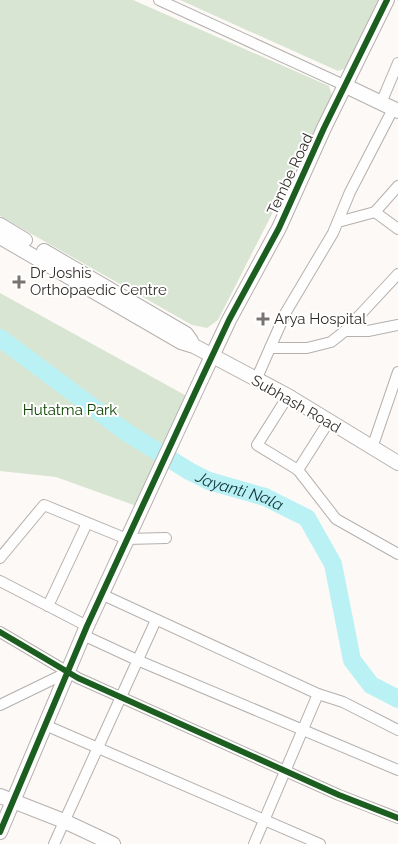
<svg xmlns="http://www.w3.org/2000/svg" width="398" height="844" font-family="Raleway,sans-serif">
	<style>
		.green { fill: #d9e5d3 }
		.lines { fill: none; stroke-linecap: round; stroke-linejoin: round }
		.river { stroke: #baf1f5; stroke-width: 18 }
		.street-casing { stroke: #b4b0ad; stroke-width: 12 }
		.secondary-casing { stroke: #b4b0ad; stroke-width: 16 }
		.street { stroke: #fffefe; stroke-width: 10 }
		.secondary { stroke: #fffefe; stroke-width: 14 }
		.cycleway-casing { stroke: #fff; stroke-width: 9 }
		.cycleway { stroke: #1b5e20; stroke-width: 6 }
		.poi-dot { fill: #797471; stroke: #fff; stroke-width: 2 }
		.labels { text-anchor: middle; stroke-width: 4; stroke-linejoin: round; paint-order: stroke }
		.street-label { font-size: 15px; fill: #332d29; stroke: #fff }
		.poi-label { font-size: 15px; fill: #332d29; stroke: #fff; text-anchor: start }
		.park-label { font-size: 15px; fill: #0d4401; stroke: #fff }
		.water-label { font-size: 16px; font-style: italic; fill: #11383b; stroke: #fff }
	</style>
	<rect width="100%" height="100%" fill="#fcf9f6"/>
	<!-- green -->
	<g class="green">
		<path d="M0,0H133L329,86L332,96L218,320L207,328L192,325L0,216Z"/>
		<path d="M180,0H381L349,67L338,71Z"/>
		<path d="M0,293L192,399L142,508L56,477L0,471Z"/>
	</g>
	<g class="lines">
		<!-- river -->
		<path class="river" id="s1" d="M0,338L126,432L189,471L209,481L265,497L307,518L333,564L352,660L371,685L398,699"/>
		<!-- street casing -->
		<g class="street-casing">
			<g id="street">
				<path d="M159,0L346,86"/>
				<path d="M381,103L398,63"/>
				<path d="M375,212L398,229"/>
				<path d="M338,222L375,212L398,186"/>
				<path d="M345,331H368L398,325"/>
				<path d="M270,348L286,312L333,233L350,192L393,109"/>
				<path d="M256,380L270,348H307L331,342L345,331L398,274"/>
				<path d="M288,396L257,445L298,470"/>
				<path d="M329,421L298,470L336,519L398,554"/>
				<path d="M372,448L398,372"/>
				<path d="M0,558L44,505L127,539L166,538"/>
				<path d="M0,581L87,626"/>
				<path d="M101,594L318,694L343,702L398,730"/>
				<path d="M48,606L87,523"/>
				<path d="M0,632L78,678L339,795L398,818"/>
				<path d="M83,635L137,660L398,770"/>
				<path d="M0,705L68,672"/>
				<path d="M45,725L320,844"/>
				<path d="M54,844L156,620"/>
				<path d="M254,844L318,694"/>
			</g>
		</g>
		<!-- secondary casing -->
		<g class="secondary-casing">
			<g id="secondary">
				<path d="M346,86L398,111"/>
				<path d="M0,225L25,240"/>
				<path d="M0,237L181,342L194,346L288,396L398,463"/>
				<path d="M44,251L186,334L191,341"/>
				<path d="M0,796L64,821L113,844"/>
				<path d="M0,832L87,626L199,384L229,320L279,228L324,128L387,0"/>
			</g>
		</g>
		<!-- street -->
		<use href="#street" class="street"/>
		<!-- secondary -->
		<use href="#secondary" class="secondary"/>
		<!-- cycleway casing -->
		<g class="cycleway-casing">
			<g id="cycleway">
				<path d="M0,632L78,678L339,795L398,818"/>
				<path d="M0,832L87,626L199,384L229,320L279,228L324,128L387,0"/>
			</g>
		</g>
		<!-- cycleway -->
		<use href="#cycleway" class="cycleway"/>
	</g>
	<!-- markers -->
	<g class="poi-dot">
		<path d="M16.5 274.5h5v5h5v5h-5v5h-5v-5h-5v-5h5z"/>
		<path d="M260.5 311.5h5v5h5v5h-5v5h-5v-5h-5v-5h5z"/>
	</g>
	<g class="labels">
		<!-- street labels -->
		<g class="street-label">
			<text transform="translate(290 174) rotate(-65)" y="5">Tembe Road</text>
			<text transform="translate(296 404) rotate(30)" y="5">Subhash Road</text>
		</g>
		<!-- poi labels -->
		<g class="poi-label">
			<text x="30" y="278">Dr Joshis<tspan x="30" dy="17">Orthopaedic Centre</tspan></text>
			<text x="274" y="324">Arya Hospital</text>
		</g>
		<!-- park labels -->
		<g class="park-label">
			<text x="70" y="415">Hutatma Park</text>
		</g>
		<!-- water labels -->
		<g class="water-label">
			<text dy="6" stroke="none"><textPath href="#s1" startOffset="286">Jayanti Nala</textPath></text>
		</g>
	</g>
</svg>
